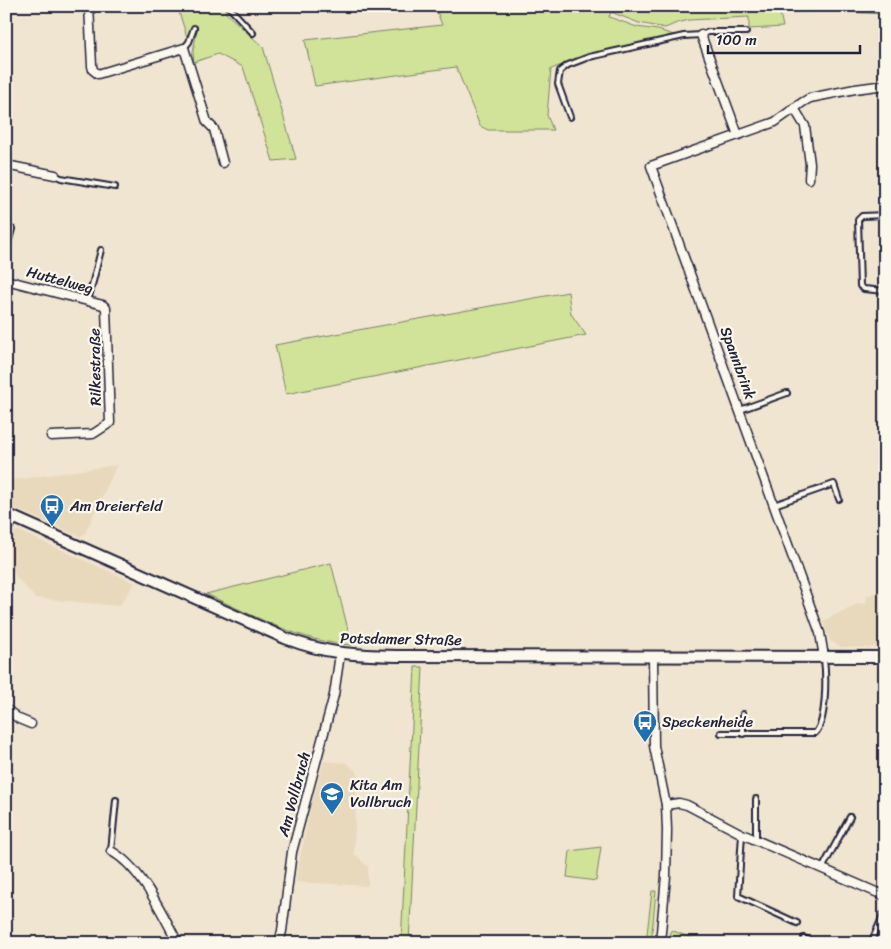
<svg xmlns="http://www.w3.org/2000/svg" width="891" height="949" font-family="Sriracha,sans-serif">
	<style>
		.built { fill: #e9d9bc }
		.green { fill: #d1e398; stroke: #7a826a }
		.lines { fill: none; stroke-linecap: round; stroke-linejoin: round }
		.service-casing { stroke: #22223b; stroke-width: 8 }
		.minor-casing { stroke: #22223b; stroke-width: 11 }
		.tertiary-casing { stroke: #22223b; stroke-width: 14 }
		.service { stroke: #fbf7ec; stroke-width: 4 }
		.minor { stroke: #fbf7ec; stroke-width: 8 }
		.tertiary { stroke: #fbf7ec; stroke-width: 10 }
		.labels { text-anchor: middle; stroke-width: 4.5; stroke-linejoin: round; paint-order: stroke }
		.street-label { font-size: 15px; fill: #22223b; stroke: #fbf7ec }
		.poi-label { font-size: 15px; fill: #22223b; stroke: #fbf7ec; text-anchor: start }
	</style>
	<rect width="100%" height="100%" fill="#f0e5d0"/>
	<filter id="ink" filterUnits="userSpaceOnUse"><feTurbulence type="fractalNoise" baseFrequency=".02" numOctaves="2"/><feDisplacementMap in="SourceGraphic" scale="10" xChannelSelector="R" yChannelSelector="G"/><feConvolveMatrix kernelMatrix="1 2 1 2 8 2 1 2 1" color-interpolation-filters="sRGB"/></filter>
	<g filter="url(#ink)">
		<!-- built -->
		<g class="built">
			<path d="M117,465L85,533L81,537L6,505V481Z"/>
			<path d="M19,531L135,583L119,606L35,598L6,565V540L13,532Z"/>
			<path d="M885,589V645L868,648L841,647L830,641L823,621L859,603L866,604L867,596Z"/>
			<path d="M324,761L347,763L357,772L354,853L368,867V886L295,882L311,805Z"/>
		</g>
		<!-- green -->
		<g class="green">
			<path d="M177,6H225L226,13L263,47L296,159L273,161L243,67L218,54L194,62L193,52L197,29L191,27L187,37Z"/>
			<path d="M435,6H885V14L829,11L780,13L783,27L749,29V17L689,20L677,23L665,28L639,23L611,12L609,17L637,27L658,30L674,35L589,55L551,69L547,115L553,130H488L480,126L456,67L315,86L305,40L442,25Z"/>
			<path d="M568,292L571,314L586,335L286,394L275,345Z"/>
			<path d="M331,563L352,645C302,643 251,614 206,594Z"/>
			<path d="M415,667H423L409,943H401Z"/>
			<path d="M601,847L596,881L567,877L570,851Z"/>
			<path d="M652,891H656L651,943H646Z"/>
			<path d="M671,930L704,943H670Z"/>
		</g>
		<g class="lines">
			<!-- service casing -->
			<g class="service-casing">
				<g id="service">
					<path d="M228,6L253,33"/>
					<path d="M184,48L189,42L194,28"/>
					<path d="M570,117L558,84L560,71L568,65L589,57L684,36L701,35L708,32H746"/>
					<path d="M55,175L61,178L115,187"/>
					<path d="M885,215L862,216L858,220L860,286L864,289L885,291"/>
					<path d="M6,251L12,229"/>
					<path d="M88,301L101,250"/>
					<path d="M740,410L787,393"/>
					<path d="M774,505L834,484L839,499"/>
					<path d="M721,733H815C827,722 826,675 824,659"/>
					<path d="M743,734V714"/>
					<path d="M742,834L738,896L797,923"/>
					<path d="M756,840V799"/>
					<path d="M111,851L116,800"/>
					<path d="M822,869L850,817"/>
					<path d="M804,938L815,943"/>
					<path d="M871,943L885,911"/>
				</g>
			</g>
			<!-- minor casing -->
			<g class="minor-casing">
				<g id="minor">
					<path d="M89,6L92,66L93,70L98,74L184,48L207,122L214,129L223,163"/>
					<path d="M701,35L738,135"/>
					<path d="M794,108L805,126L810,164L809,179"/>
					<path d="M6,165L55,175"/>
					<path d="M6,280L103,305L106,308L110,423L93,434L51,436"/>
					<path d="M6,529L16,518"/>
					<path d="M653,656L654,746L666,805L667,830L666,876L660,943"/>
					<path d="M824,657L820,633L651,166L775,122L803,102L810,98L855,89L885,85"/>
					<path d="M6,709L19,719L31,724"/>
					<path d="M666,805L679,803L687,805L742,834L885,896"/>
					<path d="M111,851C141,867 162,913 178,943"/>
					<path d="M279,943L282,931L292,852L334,695L340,654"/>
				</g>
			</g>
			<!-- tertiary casing -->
			<g class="tertiary-casing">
				<path id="tertiary" d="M6,514L285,638C326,654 354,655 397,656L885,657"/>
			</g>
			<!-- service -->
			<use href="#service" class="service"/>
			<!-- minor -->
			<use href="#minor" class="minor"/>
			<!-- tertiary -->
			<use href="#tertiary" class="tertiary"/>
		</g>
	</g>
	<!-- icons -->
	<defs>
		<g id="bus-pin" transform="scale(1.25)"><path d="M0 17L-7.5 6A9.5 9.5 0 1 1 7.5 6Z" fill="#1f6fb2" stroke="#fbf7ec"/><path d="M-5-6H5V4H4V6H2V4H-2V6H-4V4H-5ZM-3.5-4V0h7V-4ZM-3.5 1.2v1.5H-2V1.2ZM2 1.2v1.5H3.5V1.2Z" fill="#fff"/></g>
		<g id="school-pin" transform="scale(1.25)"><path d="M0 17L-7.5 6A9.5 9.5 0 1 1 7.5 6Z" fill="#1f6fb2" stroke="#fbf7ec"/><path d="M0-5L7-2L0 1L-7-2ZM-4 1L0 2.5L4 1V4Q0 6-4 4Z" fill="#fff"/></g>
	</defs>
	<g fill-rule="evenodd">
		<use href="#bus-pin" x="52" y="506"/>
		<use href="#bus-pin" x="645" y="722"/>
		<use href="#school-pin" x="332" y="794"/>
	</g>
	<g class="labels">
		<!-- street labels -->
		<g class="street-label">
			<text transform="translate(60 280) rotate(15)" y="5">Huttelweg</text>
			<text transform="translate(738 363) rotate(70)" y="5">Spannbrink</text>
			<text transform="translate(95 367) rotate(-91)" y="5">Rilkestraße</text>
			<text transform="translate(401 639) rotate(1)" y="5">Potsdamer Straße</text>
			<text transform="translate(294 794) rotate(-75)" y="5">Am Vollbruch</text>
		</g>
		<!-- poi labels -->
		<g class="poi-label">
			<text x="70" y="511">Am Dreierfeld</text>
			<text x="662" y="727">Speckenheide</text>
			<text x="350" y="790">Kita Am<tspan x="350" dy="17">Vollbruch</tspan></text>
		</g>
	</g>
	<!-- margin -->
	<rect width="891" height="949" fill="none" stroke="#fbf7ec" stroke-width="25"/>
	<rect x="12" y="12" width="866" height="924" fill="none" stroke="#22223b" stroke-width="2" filter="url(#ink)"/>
	<!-- scale -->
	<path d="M708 45v8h152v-8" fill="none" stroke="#22223b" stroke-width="2.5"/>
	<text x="716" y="45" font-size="15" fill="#22223b" stroke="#fbf7ec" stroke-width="4" paint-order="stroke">100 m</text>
</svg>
